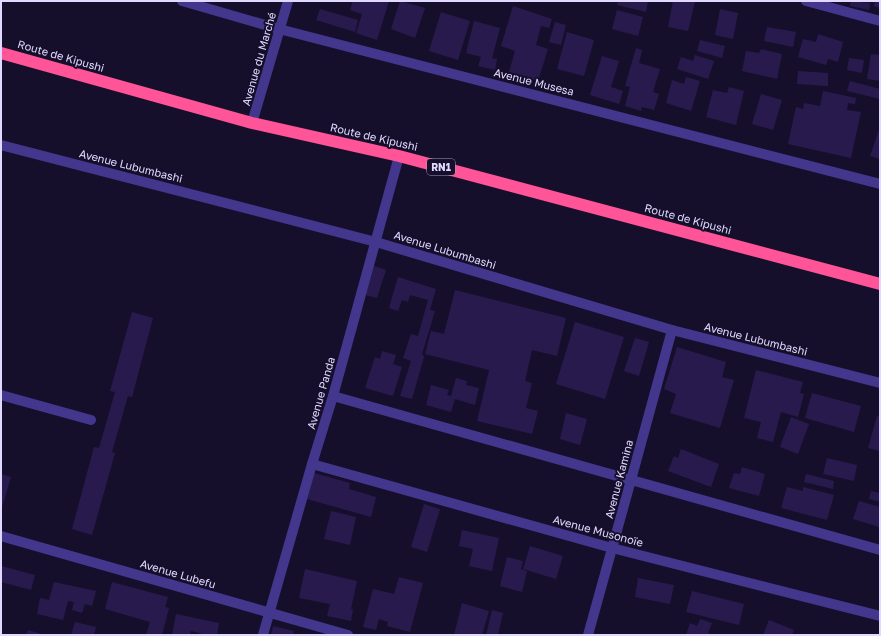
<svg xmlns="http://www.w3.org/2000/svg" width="881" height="636" font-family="'Golos Text',sans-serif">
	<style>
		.building { fill: #291a4e }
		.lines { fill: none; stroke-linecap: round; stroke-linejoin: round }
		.street { stroke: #42378d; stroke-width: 10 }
		.highway { stroke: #ff5497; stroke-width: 12 }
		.labels { text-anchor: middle; stroke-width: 4; stroke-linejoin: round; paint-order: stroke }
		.shield { fill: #160f2b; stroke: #a49cbf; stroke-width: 1 }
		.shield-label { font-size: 10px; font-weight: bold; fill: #e1d9ff }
		.street-label { font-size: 11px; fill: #e1d9ff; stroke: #160f2b }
	</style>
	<rect width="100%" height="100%" fill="#160f2b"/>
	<!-- building -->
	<g class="building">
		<path d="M353,1H389L377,40L356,33L362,14L350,10Z"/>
		<path d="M400,1L425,8L415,38L391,29Z"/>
		<path d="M618,1H648L646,12L617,5Z"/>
		<path d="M673,1H695L688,31L668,27Z"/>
		<path d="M851,1L870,3L869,10L850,6Z"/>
		<path d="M875,1H880V8L874,6Z"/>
		<path d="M513,6L552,19L549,28L541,26L536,45L548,49L538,81L509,72L515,51L501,46Z"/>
		<path d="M320,9L358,20L355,32L316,20Z"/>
		<path d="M720,9L738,13L733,39L715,35Z"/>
		<path d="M617,10L643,17L638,36L612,29Z"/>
		<path d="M441,12L470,21L458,60L429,51Z"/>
		<path d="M474,21L500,28L492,58L497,59L495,70L478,66L481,57L466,53Z"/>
		<path d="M555,22L566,25L561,45L549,42Z"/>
		<path d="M767,27L796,32L793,47L764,41Z"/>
		<path d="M567,32L594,40L584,76L557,69Z"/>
		<path d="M818,34L843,42L838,62L828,59L826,65L798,57L803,39L816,42Z"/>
		<path d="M700,40L725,46L722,58L697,51Z"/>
		<path d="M636,48L642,50L639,63L660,69L653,92L659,94L654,110L642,107L641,111L625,106L630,87L625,86Z"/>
		<path d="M761,49L782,54L777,79L742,71L746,51L759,53Z"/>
		<path d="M871,54L880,55V81L867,79Z"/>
		<path d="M695,55L714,61L708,79L677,69L681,57L693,61Z"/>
		<path d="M602,56L619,61L611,87L623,91L619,104L590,95Z"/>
		<path d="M849,58L864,60L862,73L847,70Z"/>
		<path d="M798,71L828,73V86L797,84Z"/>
		<path d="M686,77L700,81L691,111L666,103L672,80L684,84Z"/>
		<path d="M850,81L880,89V99L847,91Z"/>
		<path d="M729,87L744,91L736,125L706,117L713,90L727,93Z"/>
		<path d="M823,91L856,98L855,104L848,103L847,110L861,112L851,158L788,144L796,107L803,109L804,103L820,106Z"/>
		<path d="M761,94L782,100L773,130L752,124Z"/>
		<path d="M880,127V159L870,156Z"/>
		<path d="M374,266L386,270L377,298L365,295Z"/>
		<path d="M398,277L436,289L430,310L435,311L422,354L424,357L412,399L400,396L411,361L403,358L411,334L418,336L428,300L410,295L408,302L402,300L398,311L389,308Z"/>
		<path d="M455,290L566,318L557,356L532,350L525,381L532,383L526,408L538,411L532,434L477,421L489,370L425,354L431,331L444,334Z"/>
		<path d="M132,312L153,318L132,397L128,396L112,452L115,453L92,535L72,529L94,447L99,448L115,392L110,391Z"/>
		<path d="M575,322L624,337L605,399L556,384Z"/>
		<path d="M635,338L649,342L639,376L624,371Z"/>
		<path d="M677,347L726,362L722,377L734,380L720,428L670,413L676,394L664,389Z"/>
		<path d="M382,351L396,355L393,364L402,367L393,396L365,388L375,357L380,359Z"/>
		<path d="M756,370L803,382L800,393L804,394L798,417L781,412L773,442L757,438L761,422L744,418Z"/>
		<path d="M456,378L467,381L466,385L479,388L475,405L455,399L451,412L426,405L431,385L449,390L447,395L451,396Z"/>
		<path d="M812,393L861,406L854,432L805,418Z"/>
		<path d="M566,413L587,419L580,445L560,439Z"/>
		<path d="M877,416L880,417V451L868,448Z"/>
		<path d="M791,417L809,424L798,454L780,447Z"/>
		<path d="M681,449L719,464L711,487L668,471L674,456L678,458Z"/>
		<path d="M827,458L857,465L854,481L823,474Z"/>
		<path d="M742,467L765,474L759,496L729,488L734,473L740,474Z"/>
		<path d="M314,473L350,483L349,489L376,497L371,517L307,499Z"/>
		<path d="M1,474L11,477L1,511Z"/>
		<path d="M806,474L834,481L833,489L804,482Z"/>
		<path d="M787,487L803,491V487L834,495L827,520L781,508Z"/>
		<path d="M871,491L880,493V502L869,499Z"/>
		<path d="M859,501L880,507L879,527L853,519Z"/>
		<path d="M424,504L440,509L427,552L411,547Z"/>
		<path d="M331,511L356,517L350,545L324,539Z"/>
		<path d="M462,530L499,538L492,571L469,566L473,549L459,546Z"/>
		<path d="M530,546L563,556L556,579L523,569Z"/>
		<path d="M507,557L523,561L521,569L527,571L522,592L500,586Z"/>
		<path d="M1,566L35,575L31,590L1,582Z"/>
		<path d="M305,569L357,581L351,609H353L351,621L327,616L330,604L299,598Z"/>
		<path d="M399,577L423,583L410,632L387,626L388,622L379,619L376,630L363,627L373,589L394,594Z"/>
		<path d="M638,578L674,585L670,604L635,597Z"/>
		<path d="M54,582L96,591L92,606L85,604L82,613L72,610L74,602L68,601L63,620L37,614L40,598L49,600Z"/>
		<path d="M112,582L168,597L165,607L169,608L162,635H146L150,622L105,609Z"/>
		<path d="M692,591L744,604L739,625L686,612Z"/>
		<path d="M462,603L489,611L482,635H454Z"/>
		<path d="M492,610L503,613L498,635H486Z"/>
		<path d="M176,614L219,623L217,635H207L191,631L190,635H172Z"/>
		<path d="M700,619L712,623L708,633L713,635H686L690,623L697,626Z"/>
		<path d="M769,620L794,630L792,635H763Z"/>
		<path d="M75,622L96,627L94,635H71Z"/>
		<path d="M273,626L294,631L293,635H271Z"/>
		<path d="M28,630L45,635H26Z"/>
	</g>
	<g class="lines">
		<!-- street -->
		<g class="street">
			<path d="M182,1L279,29L880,184"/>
			<path d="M806,1L880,21"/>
			<path d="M252,123L288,1"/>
			<path d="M1,145L376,242L672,330L880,383"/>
			<path d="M1,395L91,420"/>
			<path d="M333,396L880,550"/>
			<path d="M312,464L612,548L880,616"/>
			<path d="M1,536L348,635"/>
			<path d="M263,635L312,464L333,396L399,156"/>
			<path d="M588,635L631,480L672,330"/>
		</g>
		<!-- highway -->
		<path class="highway" d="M1,53L252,123L399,156L880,284"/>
	</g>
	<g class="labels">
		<!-- shield labels -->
		<rect class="shield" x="427" y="159" width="28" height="16" rx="3"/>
		<g class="shield-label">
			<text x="441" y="171">RN1</text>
		</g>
		<!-- street labels -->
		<g class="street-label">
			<text transform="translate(61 56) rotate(16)" y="4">Route de Kipushi</text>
			<text transform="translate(259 59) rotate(-74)" y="4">Avenue du Marché</text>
			<text transform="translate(534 82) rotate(14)" y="4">Avenue Musesa</text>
			<text transform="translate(374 137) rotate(13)" y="4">Route de Kipushi</text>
			<text transform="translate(131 166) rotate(14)" y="4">Avenue Lubumbashi</text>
			<text transform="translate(688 219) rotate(15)" y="4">Route de Kipushi</text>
			<text transform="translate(445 250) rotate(17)" y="4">Avenue Lubumbashi</text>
			<text transform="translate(756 339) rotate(14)" y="4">Avenue Lubumbashi</text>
			<text transform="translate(321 393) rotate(-74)" y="4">Avenue Panda</text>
			<text transform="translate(619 479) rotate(-75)" y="4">Avenue Kamina</text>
			<text transform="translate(598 531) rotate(15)" y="4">Avenue Musonoïe</text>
			<text transform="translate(178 574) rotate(16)" y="4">Avenue Lubefu</text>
		</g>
	</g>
	<!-- border -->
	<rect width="881" height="636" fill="none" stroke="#e1d9ff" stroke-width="4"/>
</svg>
